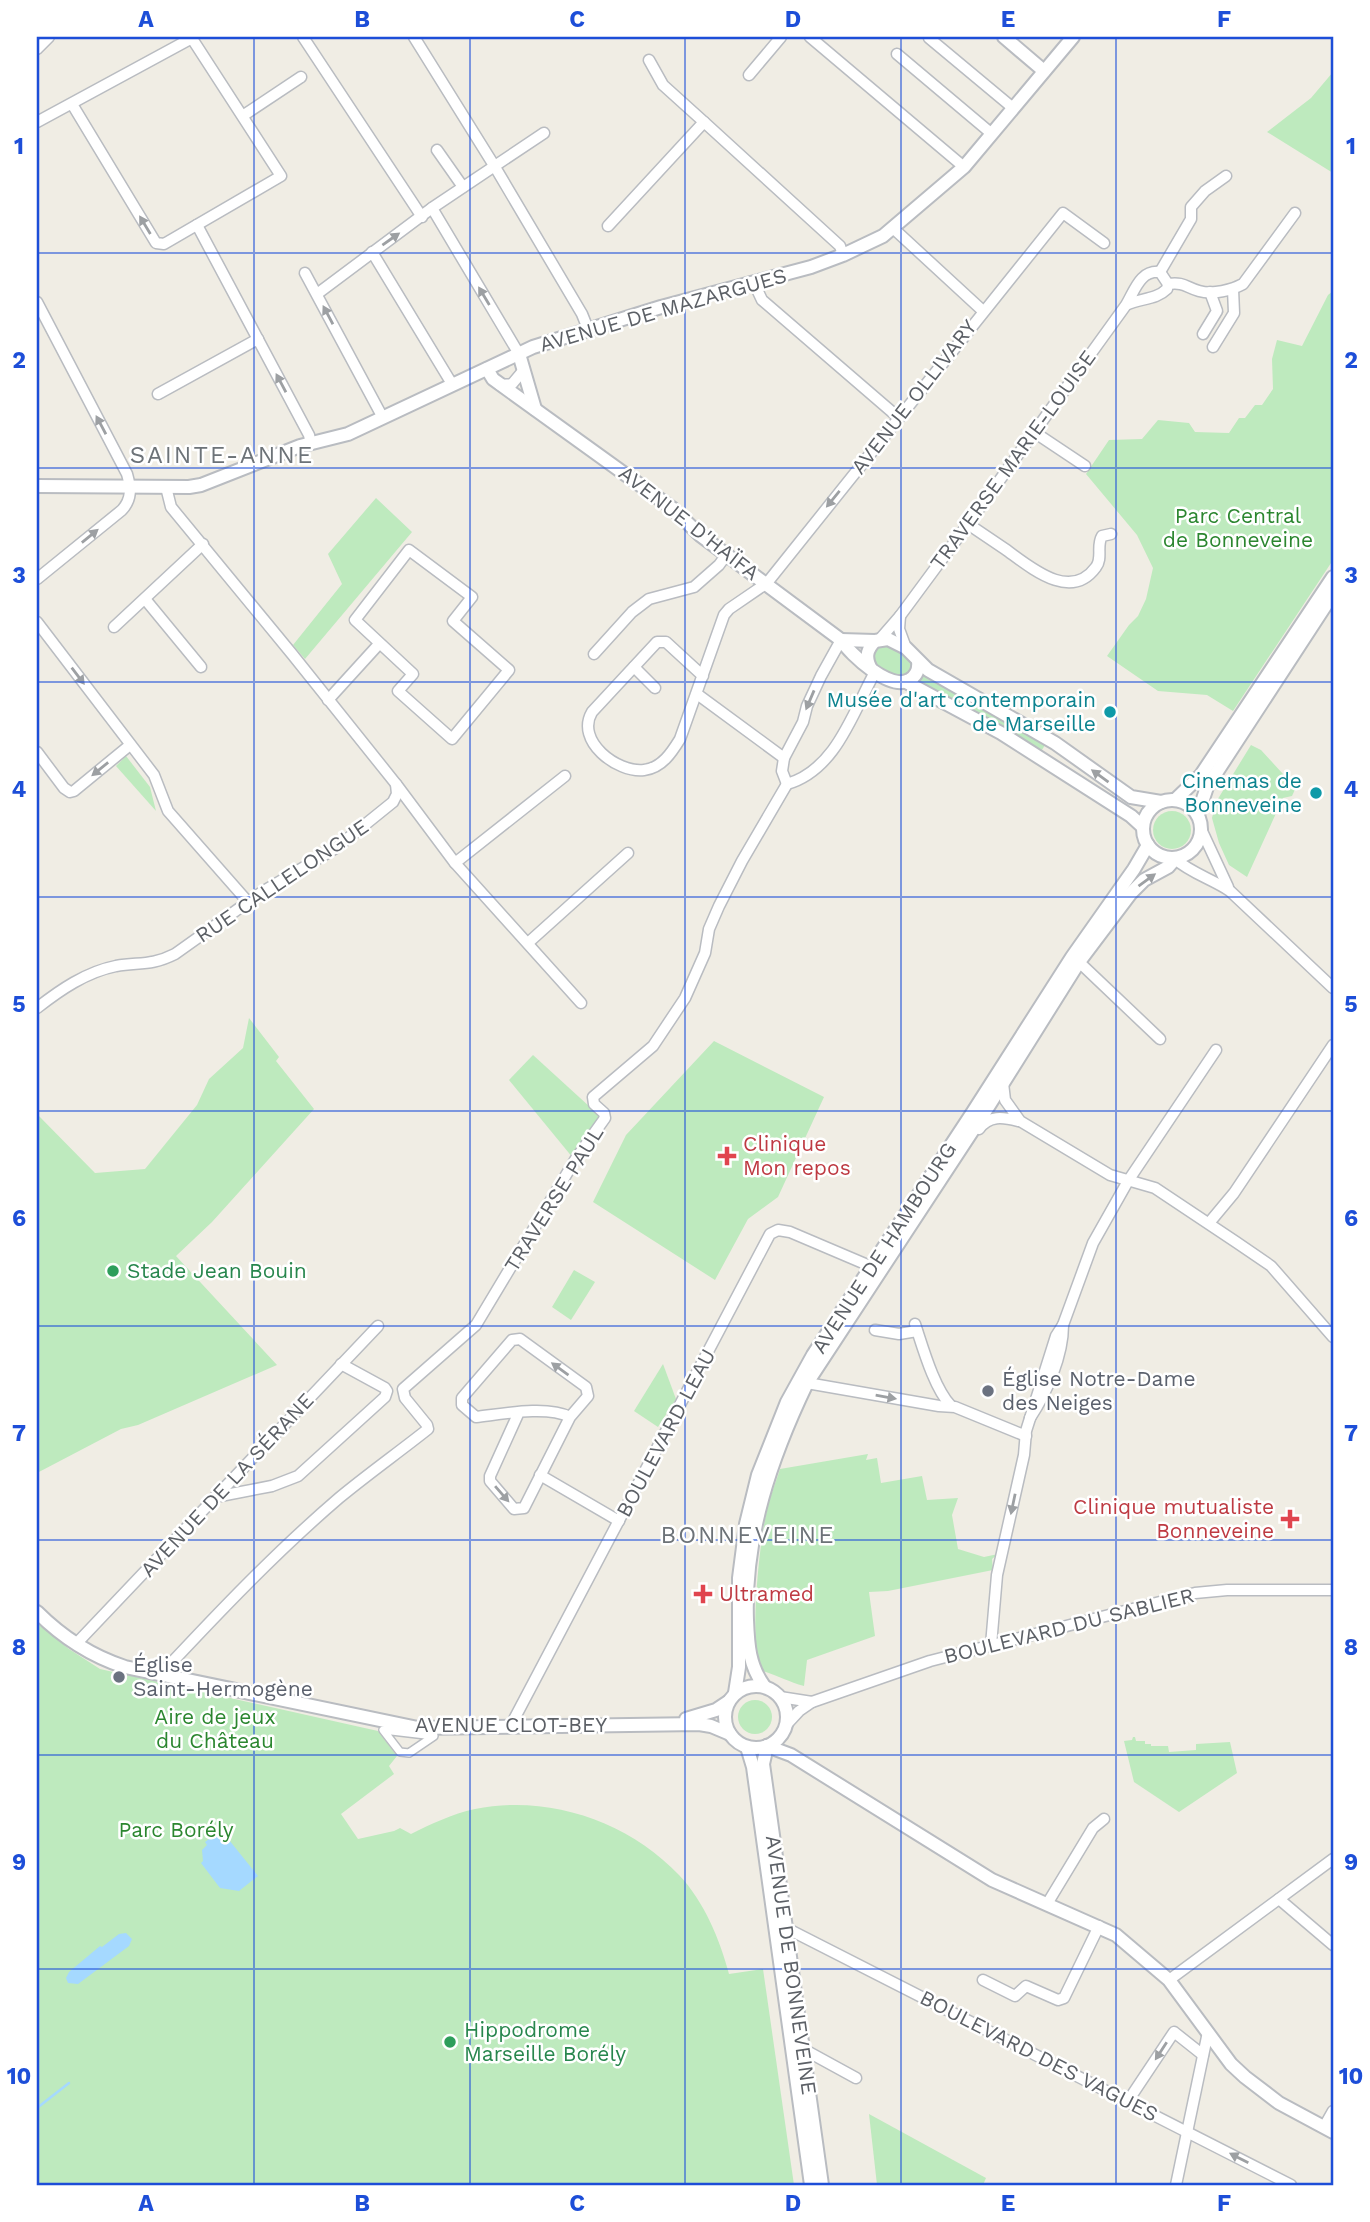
<svg xmlns="http://www.w3.org/2000/svg" width="1370" height="2222" font-family="'Work Sans',sans-serif">
	<style>
		.green { fill: #beeabe }
		.water { fill: #a5d9ff }
		.lines { fill: none; stroke-linecap: round; stroke-linejoin: round }
		.stream { stroke: #a5d9ff; stroke-width: 2.5 }
		.pedestrian-casing { stroke: #b9bcc1; stroke-width: 10 }
		.minor-casing { stroke: #b9bcc1; stroke-width: 13 }
		.tertiary-casing { stroke: #b9bcc1; stroke-width: 16 }
		.pedestrian { stroke: #fff; stroke-width: 7 }
		.minor { stroke: #fff; stroke-width: 10 }
		.tertiary { stroke: #fff; stroke-width: 12 }
		.oneway { fill: #9da0a3 }
		.grid { fill: none; stroke: #1d4ed8; stroke-width: 2; stroke-opacity: 0.55 }
		.culture-dot { fill: #0f9aa8; stroke: #fff; stroke-width: 2.5 }
		.health-dot { fill: #e0444e; stroke: #fff; stroke-width: 2.5 }
		.leisure-dot { fill: #2e9e5b; stroke: #fff; stroke-width: 2.5 }
		.worship-dot { fill: #6b7280; stroke: #fff; stroke-width: 2.5 }
		.labels { text-anchor: middle; stroke-width: 5; stroke-linejoin: round; paint-order: stroke }
		.street-label { font-size: 21px; fill: #5c6066; stroke: #fff }
		.park-label { font-size: 21px; fill: #2b862f; stroke: #fff }
		.culture-label { font-size: 21px; fill: #0d838f; stroke: #fff; text-anchor: end }
		.health-label { font-size: 21px; fill: #be3a42; stroke: #fff; text-anchor: start }
		.leisure-label { font-size: 21px; fill: #27864d; stroke: #fff; text-anchor: start }
		.worship-label { font-size: 21px; fill: #5b616d; stroke: #fff; text-anchor: start }
		.quarter-label { font-size: 24px; letter-spacing: 2px; fill: #6d7378; stroke: #fff }
		.neatline { fill: none; stroke: #1d4ed8; stroke-width: 2.5 }
		.grid-label { font-size: 23px; text-anchor: middle; font-weight: bold; fill: #1d4ed8 }
	</style>
	<rect width="100%" height="100%" fill="#f0ede4"/>
	<!-- green -->
	<g class="green">
		<path d="M1333,72V173L1267,132L1311,98Z"/>
		<path d="M1333,291V560L1233,711L1207,695L1158,691L1107,656L1129,625L1138,616L1146,599L1153,568L1137,535L1086,474L1109,440L1142,439L1158,420L1189,423L1195,432L1229,433L1239,418H1245L1255,405H1262L1273,389L1272,359L1277,340L1302,346L1328,295Z"/>
		<path d="M376,498L412,532L305,659L293,645L342,584L328,554Z"/>
		<path d="M882,644L899,649L913,661V669L904,678L887,674L872,662L873,650Z"/>
		<path d="M922,672L1047,742L1040,753L917,684L916,680Z"/>
		<path d="M1251,745L1261,750L1283,774L1298,783L1292,796L1283,798L1247,877L1229,865L1219,843L1212,818L1216,802Z"/>
		<path d="M126,756L150,787L156,811L116,766Z"/>
		<circle cx="1172" cy="830" r="19"/>
		<path d="M249,1018L279,1057L276,1061L314,1109L212,1222L176,1256L277,1365L138,1425L121,1429L37,1473V1114L95,1173L145,1169L197,1105L209,1079L243,1048Z"/>
		<path d="M714,1041L824,1097L778,1197L748,1219L715,1280L593,1202L626,1135Z"/>
		<path d="M533,1055L602,1118L573,1158L509,1080Z"/>
		<path d="M574,1270L595,1282L571,1320L552,1307Z"/>
		<path d="M663,1364L676,1399L658,1427L634,1411Z"/>
		<path d="M868,1454L866,1460L877,1458L881,1483L922,1476L927,1500L958,1498L952,1515L958,1549L984,1557L998,1554L992,1559L993,1570L888,1591L869,1592L875,1636L807,1660L804,1686C789,1682 779,1676 763,1671C747,1654 760,1536 767,1510C770,1496 776,1482 780,1469Z"/>
		<path d="M37,1623L69,1649L100,1669L378,1731L397,1756L389,1766L394,1774L341,1814L358,1839L394,1831L400,1828L411,1834C431,1824 452,1814 475,1809C548,1794 628,1821 679,1875C704,1901 720,1940 729,1974L763,1969L794,2185H37Z"/>
		<circle cx="755" cy="1717" r="17"/>
		<path d="M1133,1737H1135L1136,1741H1145V1744H1151V1746H1168L1169,1752L1196,1750V1744L1230,1742L1237,1773L1179,1812L1134,1782L1124,1741L1132,1740Z"/>
		<path d="M869,2114L986,2178L983,2185H877Z"/>
	</g>
	<!-- water -->
	<g class="water">
		<path d="M221,1830L258,1876L239,1891L220,1888L201,1863L203,1861L202,1850L207,1845L205,1842Z"/>
		<path d="M126,1933L132,1939L129,1946L78,1984L68,1983L66,1978L69,1972L100,1946L102,1947L119,1934Z"/>
	</g>
	<g class="lines">
		<!-- stream -->
		<path class="stream" d="M37,2108L69,2083"/>
		<!-- pedestrian casing -->
		<g class="pedestrian-casing">
			<path id="pedestrian" d="M383,1730L434,1736L409,1753L400,1752Z"/>
		</g>
		<!-- minor casing -->
		<g class="minor-casing">
			<g id="minor">
				<path d="M303,37L422,217"/>
				<path d="M414,37L495,167L582,314L588,329"/>
				<path d="M810,37L964,167"/>
				<path d="M929,38L1013,108"/>
				<path d="M37,49L49,37"/>
				<path d="M897,54L992,134"/>
				<path d="M649,60L663,85L704,122"/>
				<path d="M749,75L781,37"/>
				<path d="M72,104L156,243L164,244L281,176L191,37"/>
				<path d="M244,115L301,77"/>
				<path d="M37,122L192,38"/>
				<path d="M437,150L463,187"/>
				<path d="M432,208L519,354"/>
				<path d="M197,225L309,435L311,444"/>
				<path d="M608,226L704,122L840,246L843,255"/>
				<path d="M894,229L983,311"/>
				<path d="M372,252L452,384"/>
				<path d="M1160,272L1191,219V207L1205,191L1226,176"/>
				<path d="M305,273L383,418"/>
				<path d="M754,283L762,300L899,418"/>
				<path d="M1168,284C1185,282 1185,287 1199,291C1213,295 1232,290 1243,284L1295,213"/>
				<path d="M317,294L432,208L544,133"/>
				<path d="M37,302L127,474C131,488 132,499 122,510L37,579"/>
				<path d="M1203,334L1217,311L1210,292"/>
				<path d="M1213,347L1234,313L1233,289"/>
				<path d="M500,385L512,384L523,371"/>
				<path d="M158,394L258,339"/>
				<path d="M1034,432L1085,466"/>
				<path d="M166,487L171,507L292,654L396,784L455,863L581,1003"/>
				<path d="M968,524C980,532 993,541 1005,549C1029,566 1070,603 1096,567C1103,558 1096,546 1102,536L1111,534"/>
				<path d="M409,550L472,597L453,621L509,670L452,739L398,691L413,674L355,620Z"/>
				<path d="M145,599L201,667"/>
				<path d="M900,616L899,629L906,648"/>
				<path d="M37,622L154,775L168,811L248,902"/>
				<path d="M114,627L203,544"/>
				<path d="M880,639L900,616L968,524L1126,305C1140,298 1156,300 1167,289L1168,284L1160,272C1140,270 1135,290 1126,305"/>
				<path d="M594,654L632,612L649,599L694,587L719,565L727,554"/>
				<path d="M634,667L655,688"/>
				<path d="M703,676L666,642H657L592,712C575,741 617,773 644,770C662,768 672,752 680,739L724,615L729,609L767,583L1063,213L1104,243"/>
				<path d="M697,694L784,758"/>
				<path d="M328,700L379,644"/>
				<path d="M37,752L64,788L70,792L74,791L130,745"/>
				<path d="M787,784L782,771L784,758L803,722L807,706L821,676L841,640"/>
				<path d="M787,784C836,770 853,712 875,672"/>
				<path d="M1202,831L1228,887"/>
				<path d="M1175,859C1191,873 1212,879 1230,891L1333,988"/>
				<path d="M455,863L565,776"/>
				<path d="M529,942L628,853"/>
				<path d="M1079,962L1160,1039"/>
				<path d="M37,1008C60,990 86,972 116,966C140,962 151,966 175,954L262,892L336,848L393,802L397,794L396,784"/>
				<path d="M1003,1083L1005,1100L1020,1121L1110,1175L1155,1188L1236,1242L1271,1266L1333,1337"/>
				<path d="M979,1129C989,1115 1003,1117 1018,1121"/>
				<path d="M1209,1223L1234,1193L1333,1045"/>
				<path d="M915,1324C923,1348 934,1388 951,1406"/>
				<path d="M875,1330L899,1334L917,1331"/>
				<path d="M807,1383L939,1406L955,1407L1026,1436"/>
				<path d="M519,1412L490,1476V1481L514,1509L524,1508L570,1417C547,1405 502,1414 476,1417L462,1405V1398L512,1340L520,1339L586,1387L588,1396L570,1417"/>
				<path d="M1030,1418C1047,1392 1063,1356 1063,1325L1093,1243L1128,1181L1216,1050"/>
				<path d="M540,1475L619,1521"/>
				<path d="M215,1497L272,1486L298,1476L385,1397L387,1391L385,1388L341,1364"/>
				<path d="M76,1644L378,1326"/>
				<path d="M991,1645L997,1575L1024,1455L1026,1431L1056,1336L1063,1325"/>
				<path d="M161,1674C218,1613 276,1552 339,1498C368,1474 399,1452 428,1429L427,1425L405,1398L403,1389L476,1325L575,1160L605,1118L604,1113L594,1104L593,1097L653,1046L685,998L705,953L709,929L719,906L742,861L787,784"/>
				<path d="M780,1697L812,1702"/>
				<path d="M786,1725L799,1711L812,1702L930,1661L1195,1593L1227,1590H1333"/>
				<path d="M510,1727L770,1234L778,1230L790,1232L870,1266"/>
				<path d="M1279,1899L1333,1945"/>
				<path d="M1047,1904L1093,1828L1104,1819"/>
				<path d="M786,1928L1291,2185"/>
				<path d="M983,1980L1015,1996L1026,1986L1058,2000L1064,1998L1099,1926"/>
				<path d="M1169,1980L1333,1859"/>
				<path d="M803,2049L856,2078"/>
				<path d="M1128,2101L1174,2032L1203,2055"/>
				<path d="M1324,2127L1333,2111"/>
				<path d="M1176,2185L1208,2032"/>
			</g>
		</g>
		<!-- tertiary casing -->
		<g class="tertiary-casing">
			<g id="tertiary">
				<path d="M1004,37L1044,71"/>
				<path d="M519,354L535,409"/>
				<path d="M487,369L493,379L672,508L700,535L841,640C851,655 890,691 909,680C917,676 919,669 918,661"/>
				<path d="M37,486L189,487L201,485L300,446L348,434L533,347L661,307L811,267L843,255L883,236L964,167L1073,37"/>
				<path d="M841,640L875,641"/>
				<path d="M871,669C865,658 866,650 875,641L888,639L906,648L928,670L1055,743L1131,797L1161,802"/>
				<path d="M906,682L1001,733L1131,816L1143,827"/>
				<circle cx="1172" cy="829" r="29"/>
				<path d="M1175,800L1201,775L1333,577"/>
				<path d="M1198,814L1207,787L1333,594"/>
				<path d="M37,1612C62,1637 91,1656 125,1667L418,1728L699,1724L711,1726L730,1734"/>
				<circle cx="756" cy="1717" r="31"/>
				<path d="M764,1686C749,1665 748,1645 747,1620C744,1536 771,1458 807,1383L988,1107L1079,962L1131,893L1144,880L1168,867L1175,859"/>
				<path d="M735,1693L739,1667V1578L746,1524L758,1475L787,1402L813,1355L973,1112L1072,957L1134,869L1148,845"/>
				<path d="M686,1719L716,1710L728,1702"/>
				<path d="M767,1746L791,1755L992,1880L1116,1935L1169,1980L1231,2064L1245,2077L1279,2103L1333,2132"/>
				<path d="M767,1746L763,1764L822,2185"/>
				<path d="M747,1747L753,1767L811,2185"/>
			</g>
		</g>
		<!-- pedestrian -->
		<use href="#pedestrian" class="pedestrian"/>
		<!-- minor -->
		<use href="#minor" class="minor"/>
		<!-- tertiary -->
		<use href="#tertiary" class="tertiary"/>
	</g>
	<!-- one-way arrows -->
	<defs><path id="oneway-solid" d="M-6-.8H1V-3.2L6.5 0L1 3.2V.8H-6Z" transform="scale(1.75)"/></defs>
	<g class="oneway">
		<use href="#oneway-solid" transform="translate(145 225) rotate(-121)"/>
		<use href="#oneway-solid" transform="translate(391 239) rotate(-35)"/>
		<use href="#oneway-solid" transform="translate(484 296) rotate(-121)"/>
		<use href="#oneway-solid" transform="translate(328 315) rotate(-118)"/>
		<use href="#oneway-solid" transform="translate(281 383) rotate(-118)"/>
		<use href="#oneway-solid" transform="translate(101 425) rotate(-118)"/>
		<use href="#oneway-solid" transform="translate(833 499) rotate(129)"/>
		<use href="#oneway-solid" transform="translate(90 536) rotate(-39)"/>
		<use href="#oneway-solid" transform="translate(78 676) rotate(53)"/>
		<use href="#oneway-solid" transform="translate(810 700) rotate(113)"/>
		<use href="#oneway-solid" transform="translate(100 769) rotate(141)"/>
		<use href="#oneway-solid" transform="translate(1100 776) rotate(-144)"/>
		<use href="#oneway-solid" transform="translate(1147 880) rotate(-36)"/>
		<use href="#oneway-solid" transform="translate(560 1369) rotate(-144)"/>
		<use href="#oneway-solid" transform="translate(886 1397) rotate(10)"/>
		<use href="#oneway-solid" transform="translate(502 1494) rotate(49)"/>
		<use href="#oneway-solid" transform="translate(1013 1504) rotate(102)"/>
		<use href="#oneway-solid" transform="translate(1161 2051) rotate(123)"/>
		<use href="#oneway-solid" transform="translate(1239 2158) rotate(-153)"/>
	</g>
	<!-- grid -->
	<path class="grid" d="M254,37V2185M470,37V2185M685,37V2185M901,37V2185M1116,37V2185M37,253H1333M37,468H1333M37,682H1333M37,897H1333M37,1111H1333M37,1326H1333M37,1540H1333M37,1755H1333M37,1969H1333"/>
	<!-- markers -->
	<g class="culture-dot">
		<circle cx="1110" cy="712" r="7"/>
		<circle cx="1316" cy="793" r="7"/>
	</g>
	<g class="health-dot">
		<path d="M723.5 1145.5h7v7h7v7h-7v7h-7v-7h-7v-7h7z"/>
		<path d="M1286.5 1508.5h7v7h7v7h-7v7h-7v-7h-7v-7h7z"/>
		<path d="M699.5 1583.5h7v7h7v7h-7v7h-7v-7h-7v-7h7z"/>
	</g>
	<g class="leisure-dot">
		<circle cx="113" cy="1271" r="7"/>
		<circle cx="450" cy="2042" r="7"/>
	</g>
	<g class="worship-dot">
		<circle cx="988" cy="1391" r="7"/>
		<circle cx="119" cy="1677" r="7"/>
	</g>
	<g class="labels">
		<!-- street labels -->
		<g class="street-label">
			<text transform="translate(663 310) rotate(-16)" y="7">AVENUE DE MAZARGUES</text>
			<text transform="translate(914 397) rotate(-52)" y="7">AVENUE OLLIVARY</text>
			<text transform="translate(1013 460) rotate(-54)" y="7">TRAVERSE MARIE-LOUISE</text>
			<text transform="translate(689 523) rotate(38)" y="7">AVENUE D'HAÏFA</text>
			<text transform="translate(282 881) rotate(-34)" y="7">RUE CALLELONGUE</text>
			<text transform="translate(554 1199) rotate(-58)" y="7">TRAVERSE PAUL</text>
			<text transform="translate(884 1248) rotate(-57)" y="7">AVENUE DE HAMBOURG</text>
			<text transform="translate(666 1433) rotate(-62)" y="7">BOULEVARD LEAU</text>
			<text transform="translate(227 1485) rotate(-47)" y="7">AVENUE DE LA SÉRANE</text>
			<text transform="translate(1069 1626) rotate(-14)" y="7">BOULEVARD DU SABLIER</text>
			<text x="511" y="1732">AVENUE CLOT-BEY</text>
			<text transform="translate(791 1965) rotate(82)" y="7">AVENUE DE BONNEVEINE</text>
			<text transform="translate(1039 2056) rotate(27)" y="7">BOULEVARD DES VAGUES</text>
		</g>
		<!-- park labels -->
		<g class="park-label">
			<text x="1238" y="523">Parc Central<tspan x="1238" dy="24">de Bonneveine</tspan></text>
			<text x="215" y="1724">Aire de jeux<tspan x="215" dy="24">du Château</tspan></text>
			<text x="176" y="1837">Parc Borély</text>
		</g>
		<!-- culture labels -->
		<g class="culture-label">
			<text x="1096" y="707">Musée d'art contemporain<tspan x="1096" dy="24">de Marseille</tspan></text>
			<text x="1302" y="788">Cinemas de<tspan x="1302" dy="24">Bonneveine</tspan></text>
		</g>
		<!-- health labels -->
		<g class="health-label">
			<text x="743" y="1151">Clinique<tspan x="743" dy="24">Mon repos</tspan></text>
			<text x="1274" y="1514" text-anchor="end">Clinique mutualiste<tspan x="1274" dy="24">Bonneveine</tspan></text>
			<text x="719" y="1601">Ultramed</text>
		</g>
		<!-- leisure labels -->
		<g class="leisure-label">
			<text x="127" y="1278">Stade Jean Bouin</text>
			<text x="464" y="2037">Hippodrome<tspan x="464" dy="24">Marseille Borély</tspan></text>
		</g>
		<!-- worship labels -->
		<g class="worship-label">
			<text x="1002" y="1386">Église Notre-Dame<tspan x="1002" dy="24">des Neiges</tspan></text>
			<text x="133" y="1672">Église<tspan x="133" dy="24">Saint-Hermogène</tspan></text>
		</g>
		<!-- quarter labels -->
		<g class="quarter-label">
			<text x="222" y="463">SAINTE-ANNE</text>
			<text x="748" y="1543">BONNEVEINE</text>
		</g>
	</g>
	<!-- border -->
	<rect width="1370" height="2222" fill="none" stroke="#ffffff" stroke-width="77"/>
	<rect x="38" y="38" width="1294" height="2146" class="neatline"/>
	<g class="grid-label">
		<text x="146" y="27">A</text>
		<text x="362" y="27">B</text>
		<text x="577" y="27">C</text>
		<text x="793" y="27">D</text>
		<text x="1008" y="27">E</text>
		<text x="1224" y="27">F</text>
		<text x="19" y="154">1</text>
		<text x="1351" y="154">1</text>
		<text x="19" y="368">2</text>
		<text x="1351" y="368">2</text>
		<text x="19" y="583">3</text>
		<text x="1351" y="583">3</text>
		<text x="19" y="797">4</text>
		<text x="1351" y="797">4</text>
		<text x="19" y="1012">5</text>
		<text x="1351" y="1012">5</text>
		<text x="19" y="1226">6</text>
		<text x="1351" y="1226">6</text>
		<text x="19" y="1441">7</text>
		<text x="1351" y="1441">7</text>
		<text x="19" y="1655">8</text>
		<text x="1351" y="1655">8</text>
		<text x="19" y="1870">9</text>
		<text x="1351" y="1870">9</text>
		<text x="19" y="2084">10</text>
		<text x="1351" y="2084">10</text>
		<text x="146" y="2211">A</text>
		<text x="362" y="2211">B</text>
		<text x="577" y="2211">C</text>
		<text x="793" y="2211">D</text>
		<text x="1008" y="2211">E</text>
		<text x="1224" y="2211">F</text>
	</g>
</svg>
